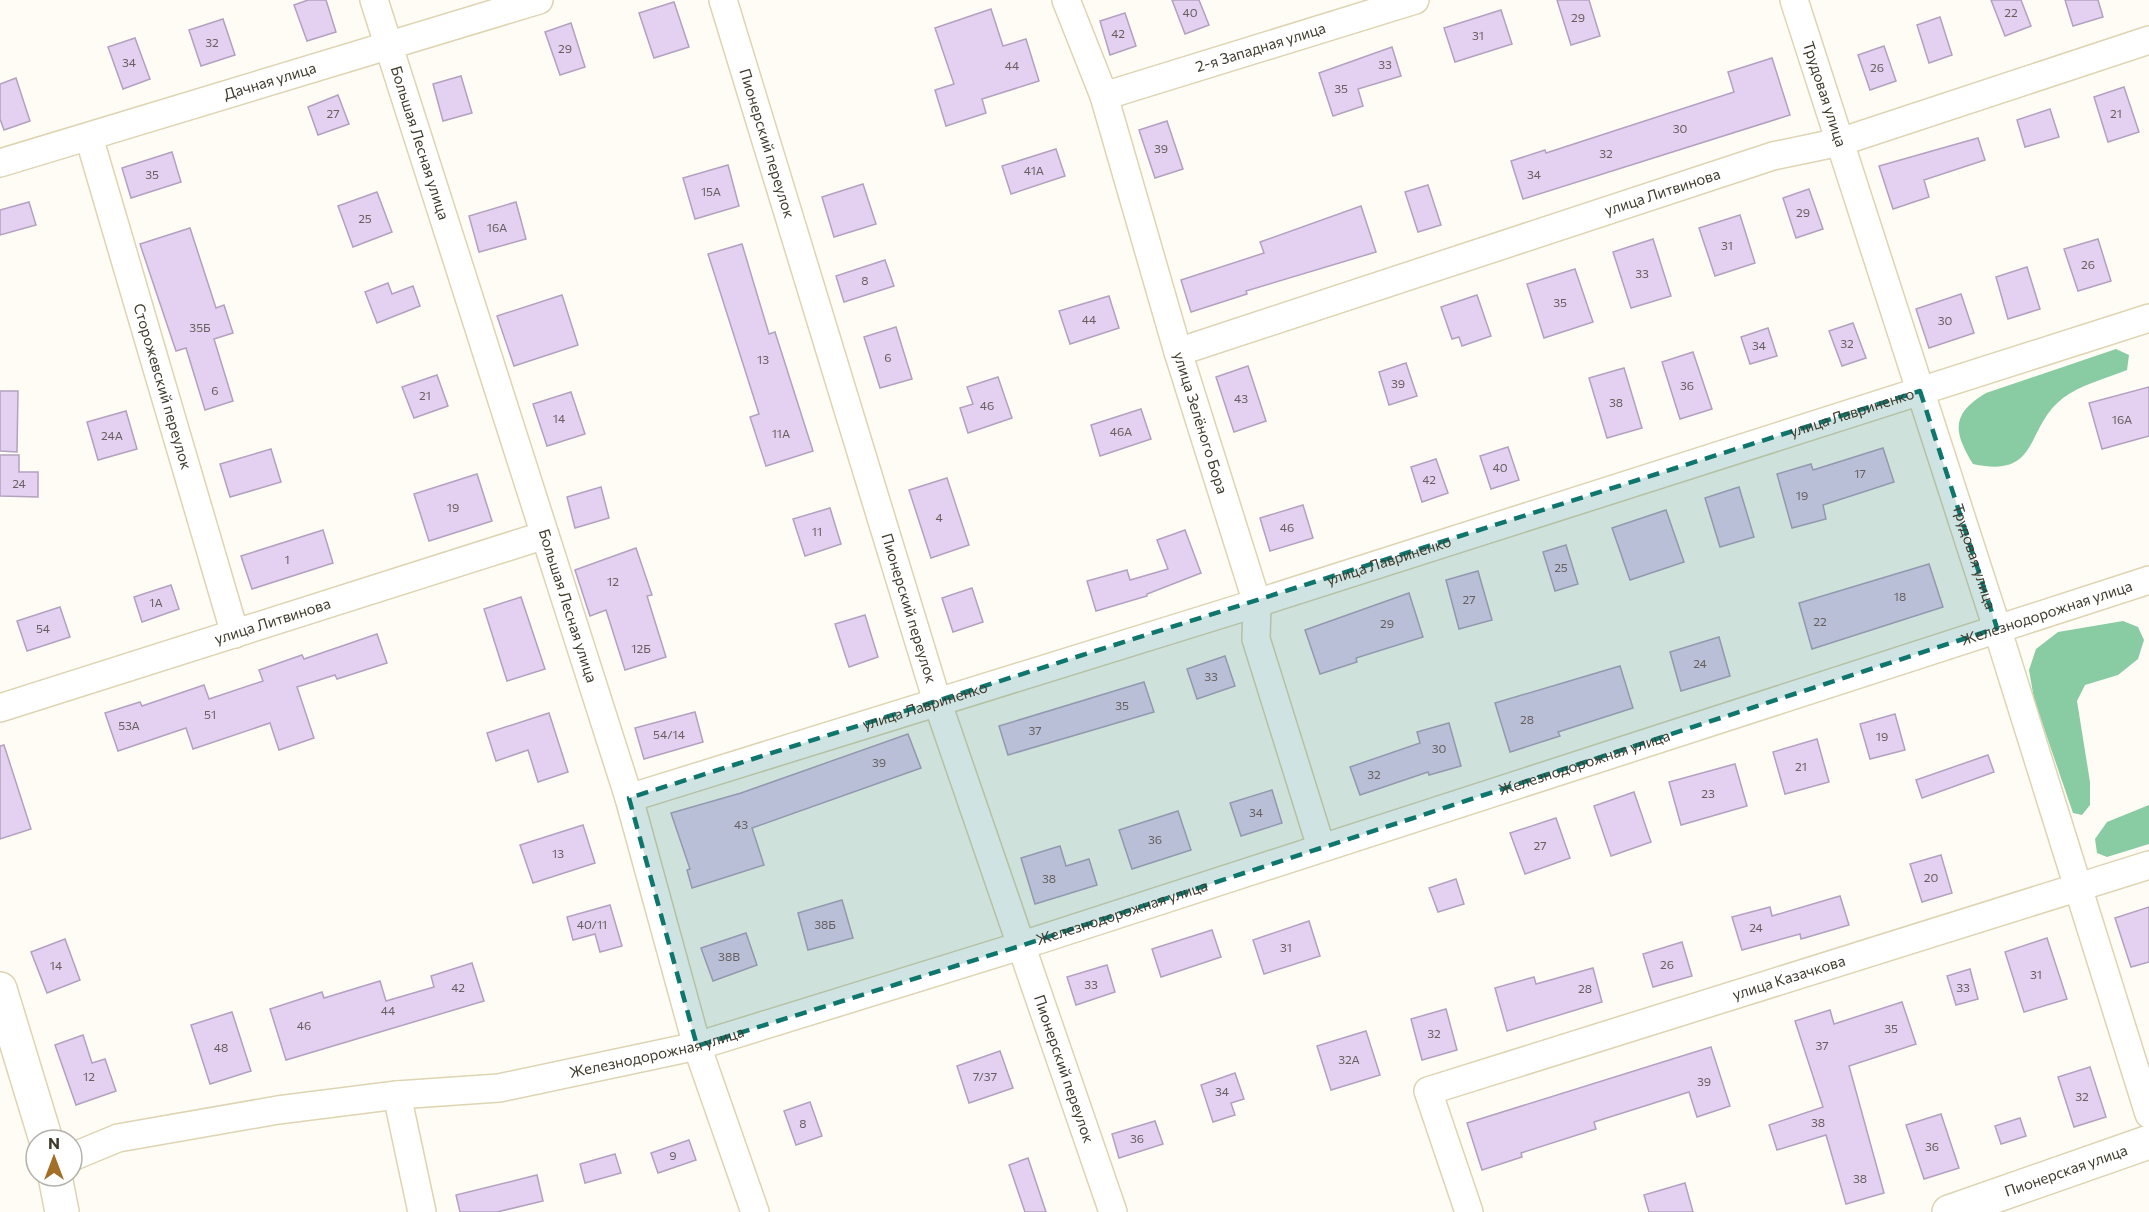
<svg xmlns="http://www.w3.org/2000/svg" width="2149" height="1212" font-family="Commissioner,sans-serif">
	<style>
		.forest { fill: #89cca4 }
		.building { fill: #e4d1f1; stroke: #b3a1bf; stroke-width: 1.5 }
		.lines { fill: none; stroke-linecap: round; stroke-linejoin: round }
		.street-casing { stroke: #ded4b1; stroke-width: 30 }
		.secondary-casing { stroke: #ded4b1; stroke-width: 36 }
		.street { stroke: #fff; stroke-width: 27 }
		.secondary { stroke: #fff; stroke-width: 33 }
		.marked { fill: #0f766e; fill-opacity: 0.2; stroke: #0f766e; stroke-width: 4.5; stroke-dasharray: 12 8; stroke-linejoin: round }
		.labels { text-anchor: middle; stroke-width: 6; stroke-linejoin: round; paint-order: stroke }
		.number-label { font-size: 12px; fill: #68605e }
		.street-label { font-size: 15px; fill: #3f3b2d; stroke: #fff }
	</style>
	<rect width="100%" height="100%" fill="#fefcf5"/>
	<!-- forest -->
	<g class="forest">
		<path d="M2116,349L2129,355L2127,370C2107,378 2080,385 2063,398C2024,428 2041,479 1973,464C1953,431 1951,414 1986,393Z"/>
		<path d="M2123,621L2138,627L2144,640L2138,659L2118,675L2085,685L2077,701L2090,782V805L2082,815L2073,813L2034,699L2029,670L2036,649L2058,632Z"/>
		<path d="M2149,805V844L2107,857L2097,853L2095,839L2107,822Z"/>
	</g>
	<!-- building -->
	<g class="building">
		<path d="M308,0H326L336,32L307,41L294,5Z"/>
		<path d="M1172,0H1199L1209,25L1185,34Z"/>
		<path d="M1557,0H1589L1600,36L1571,45Z"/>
		<path d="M1991,0H2021L2031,26L2005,36Z"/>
		<path d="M2065,0H2098L2103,17L2073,26Z"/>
		<path d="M674,2L689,47L654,58L639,13Z"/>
		<path d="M991,9L1003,46L1026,39L1039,81L982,99L986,113L946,126L935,90L954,84L935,28Z"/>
		<path d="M1501,10L1512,44L1455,62L1444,28Z"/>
		<path d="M1125,13L1136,46L1110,55L1100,21Z"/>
		<path d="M1940,17L1952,55L1929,63L1917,25Z"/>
		<path d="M223,19L235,55L201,66L189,30Z"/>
		<path d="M571,23L585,67L560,75L545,32Z"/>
		<path d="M135,38L150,79L123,89L108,47Z"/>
		<path d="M1884,46L1896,81L1870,90L1858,55Z"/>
		<path d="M1392,47L1401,76L1358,89L1363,106L1333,116L1319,73Z"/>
		<path d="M1772,58L1790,115L1523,199L1511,161L1545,150L1546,153L1734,92L1728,72Z"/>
		<path d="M461,76L472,113L443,121L433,84Z"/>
		<path d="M16,78L30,121L4,130L0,119V84Z"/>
		<path d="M2124,87L2139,132L2108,142L2094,97Z"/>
		<path d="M338,95L349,124L318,135L308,107Z"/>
		<path d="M2050,109L2059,137L2025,147L2017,120Z"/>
		<path d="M1167,121L1183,169L1155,178L1139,130Z"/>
		<path d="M1978,138L1985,160L1924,180L1929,197L1893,209L1879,166Z"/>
		<path d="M1056,149L1065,176L1011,194L1002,166Z"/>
		<path d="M172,152L181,182L131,198L122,168Z"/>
		<path d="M728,165L739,206L695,219L683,178Z"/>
		<path d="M863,184L876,224L834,237L822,197Z"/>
		<path d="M1428,185L1441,225L1418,232L1405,192Z"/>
		<path d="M1809,189L1823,229L1796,238L1783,198Z"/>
		<path d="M377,192L392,232L353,247L338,206Z"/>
		<path d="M29,202L36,225L0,235V210Z"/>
		<path d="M516,202L526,239L479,252L469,216Z"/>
		<path d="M1361,206L1376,252L1246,291L1247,294L1191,312L1181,280L1264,253L1260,242Z"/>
		<path d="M1740,215L1755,263L1715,276L1699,228Z"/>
		<path d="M190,228L216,308L224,305L233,333L214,339L233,401L205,410L186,348L176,351L140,244Z"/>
		<path d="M1653,239L1671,296L1631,308L1613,252Z"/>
		<path d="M2098,239L2111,281L2078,291L2064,249Z"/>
		<path d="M742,244L769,334L775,332L813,451L766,466L750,417L759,414L708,254Z"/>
		<path d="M885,260L894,286L844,302L836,276Z"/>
		<path d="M2027,267L2040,309L2008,319L1996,277Z"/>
		<path d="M1575,269L1593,322L1544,338L1527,284Z"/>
		<path d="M388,283L392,294L413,286L420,306L377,323L365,292Z"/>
		<path d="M1961,294L1974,333L1929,348L1916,309Z"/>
		<path d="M562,295L578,345L514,366L497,316Z"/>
		<path d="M1477,295L1491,336L1462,346L1459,337L1452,339L1441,307Z"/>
		<path d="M1109,296L1119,328L1070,344L1059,311Z"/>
		<path d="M1853,323L1866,358L1842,366L1829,331Z"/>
		<path d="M896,327L912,379L880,388L864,337Z"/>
		<path d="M1768,328L1777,356L1750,364L1741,337Z"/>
		<path d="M1693,352L1712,409L1680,419L1662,362Z"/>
		<path d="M1406,363L1417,396L1389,405L1379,372Z"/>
		<path d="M1248,366L1266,421L1234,432L1216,377Z"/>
		<path d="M1624,368L1642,428L1607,438L1589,378Z"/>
		<path d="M437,375L448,406L414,418L402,387Z"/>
		<path d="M998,377L1012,418L968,433L960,408L973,404L967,387Z"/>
		<path d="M2149,387V436L2102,449L2089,403Z"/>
		<path d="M0,391H18L17,452L0,451Z"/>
		<path d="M571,392L585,434L547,446L533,404Z"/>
		<path d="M1141,409L1151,439L1100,456L1091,425Z"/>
		<path d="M126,411L137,449L98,460L87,422Z"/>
		<path d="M1508,447L1519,480L1491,489L1480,456Z"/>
		<path d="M1883,448L1894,482L1823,505L1826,519L1792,528L1777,474L1811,464L1813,470Z"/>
		<path d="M271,449L281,482L230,497L220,464Z"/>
		<path d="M0,455H19V472H38V497L0,496Z"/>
		<path d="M1436,459L1448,493L1422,502L1411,467Z"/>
		<path d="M477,474L492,521L429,541L414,494Z"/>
		<path d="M947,478L969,545L931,558L909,490Z"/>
		<path d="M601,487L609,518L575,528L567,497Z"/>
		<path d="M1739,487L1754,537L1720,547L1705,498Z"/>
		<path d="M1303,505L1313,538L1270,551L1260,518Z"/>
		<path d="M830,508L841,544L805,556L793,519Z"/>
		<path d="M1666,510L1684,562L1630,580L1612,528Z"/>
		<path d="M323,530L333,563L252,589L241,556Z"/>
		<path d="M1185,530L1201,573L1147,594V596L1096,611L1087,581L1127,570L1130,580L1168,569L1157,540Z"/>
		<path d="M1566,545L1578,584L1555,591L1543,552Z"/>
		<path d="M636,548L652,595L647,596L666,657L625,670L606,610L590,616L575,570Z"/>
		<path d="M1929,564L1943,607L1812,649L1799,603Z"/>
		<path d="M1478,571L1492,620L1459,629L1446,580Z"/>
		<path d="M171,585L179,609L142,622L134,597Z"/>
		<path d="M972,588L983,622L953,632L942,598Z"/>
		<path d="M1409,593L1423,637L1356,658L1357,662L1320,674L1305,630Z"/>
		<path d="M521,597L545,669L507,681L484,609Z"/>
		<path d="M60,607L70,637L27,651L17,621Z"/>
		<path d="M865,615L878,657L849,667L835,624Z"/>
		<path d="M377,634L387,663L337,679L335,675L297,687L314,738L279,750L270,723L193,749L186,728L118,751L105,713L140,702L142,706L204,685L209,699L263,681L259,670L302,655L304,659Z"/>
		<path d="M1719,637L1730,676L1681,691L1670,652Z"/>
		<path d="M1225,656L1235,686L1197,699L1187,669Z"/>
		<path d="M1620,666L1633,708L1558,732L1560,736L1510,752L1495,703Z"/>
		<path d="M1144,682L1154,712L1008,755L999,726Z"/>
		<path d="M695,712L703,742L644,759L635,728Z"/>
		<path d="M549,713L568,772L538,782L528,750L496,761L487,733Z"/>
		<path d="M1895,714L1905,750L1870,759L1860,724Z"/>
		<path d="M1449,723L1461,766L1429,775L1428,772L1360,795L1350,767L1420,743L1417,732Z"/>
		<path d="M908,734L921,768L752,828L764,865L692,888L687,870L690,869L671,813L741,793Z"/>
		<path d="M1817,739L1829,782L1785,794L1773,752Z"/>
		<path d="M4,745L31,829L0,839V746Z"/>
		<path d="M1988,755L1994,772L1922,798L1916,780Z"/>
		<path d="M1735,764L1747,806L1681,825L1669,782Z"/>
		<path d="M1272,790L1282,823L1241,836L1230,803Z"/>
		<path d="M1634,792L1651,842L1611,856L1594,806Z"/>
		<path d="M1178,811L1191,850L1132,869L1119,830Z"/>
		<path d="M1556,818L1570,858L1525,874L1510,833Z"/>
		<path d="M583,825L595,863L533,883L520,845Z"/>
		<path d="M1060,846L1066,866L1089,859L1097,885L1035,904L1021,858Z"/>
		<path d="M1941,855L1952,893L1922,902L1910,864Z"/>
		<path d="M1456,879L1464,904L1438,912L1429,888Z"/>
		<path d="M1840,896L1849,925L1801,939L1800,934L1742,950L1732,917L1770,907L1772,916Z"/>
		<path d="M842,900L853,938L808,950L798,913Z"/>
		<path d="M610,905L622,946L600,952L595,934L573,940L567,917Z"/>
		<path d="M2149,907V962L2131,967L2115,918Z"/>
		<path d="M1309,921L1320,956L1264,974L1253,940Z"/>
		<path d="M1212,930L1221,957L1161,977L1152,949Z"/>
		<path d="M746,933L757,965L713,981L701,948Z"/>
		<path d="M2047,938L2067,999L2024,1012L2005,952Z"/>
		<path d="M65,939L80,980L47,993L31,952Z"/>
		<path d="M1682,942L1692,976L1653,987L1643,954Z"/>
		<path d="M472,963L484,1001L286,1060L270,1009L322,992L324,998L380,981L386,1001L434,987L431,976Z"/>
		<path d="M1107,965L1115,992L1076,1005L1067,977Z"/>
		<path d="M1593,968L1602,1002L1507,1031L1495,988L1534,977L1536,984Z"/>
		<path d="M1970,969L1978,999L1956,1005L1947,976Z"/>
		<path d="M1902,1002L1916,1044L1849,1066L1884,1193L1846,1204L1826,1135L1777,1150L1769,1125L1823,1107L1795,1021L1830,1010L1834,1024Z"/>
		<path d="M1446,1009L1457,1050L1422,1060L1411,1019Z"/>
		<path d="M232,1012L251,1071L210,1084L191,1025Z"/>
		<path d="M1366,1031L1380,1075L1331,1090L1317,1046Z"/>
		<path d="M83,1035L92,1063L105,1059L116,1091L76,1105L55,1045Z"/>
		<path d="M1711,1047L1730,1106L1697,1117L1689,1092L1594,1122L1596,1129L1521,1153L1522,1157L1482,1170L1467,1123Z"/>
		<path d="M1000,1051L1013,1088L969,1103L957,1066Z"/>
		<path d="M2090,1067L2106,1117L2074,1127L2058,1077Z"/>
		<path d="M1235,1073L1244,1099L1231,1103L1235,1115L1213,1122L1201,1085Z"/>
		<path d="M810,1102L822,1136L796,1145L784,1111Z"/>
		<path d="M1941,1114L1959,1168L1924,1179L1906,1125Z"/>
		<path d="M2020,1118L2026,1136L2001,1144L1995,1126Z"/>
		<path d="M1155,1121L1163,1144L1119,1158L1112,1134Z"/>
		<path d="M689,1140L696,1160L658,1173L651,1153Z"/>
		<path d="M615,1154L621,1173L585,1183L580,1164Z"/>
		<path d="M1028,1158L1046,1212H1025L1009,1165Z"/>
		<path d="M537,1175L543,1201L497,1212H460L456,1195Z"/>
		<path d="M1685,1183L1693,1212H1649L1644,1195Z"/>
	</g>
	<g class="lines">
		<!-- street casing -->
		<g class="street-casing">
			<g id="street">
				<path id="s1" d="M374,0L629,798L697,1046L755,1212"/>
				<path id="s2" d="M723,0L937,701L1113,1212"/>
				<path id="s3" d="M1066,0L1104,96L1178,352L1257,603L1256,639L1321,847"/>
				<path id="s4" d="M1794,0L1997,628L2149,1114"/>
				<path id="s5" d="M1104,96L1415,0"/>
				<path id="s6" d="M89,137L235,634"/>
				<path id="s7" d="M0,163L539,0"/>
				<path id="s8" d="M1178,352L1773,156L1840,142L2149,40"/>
				<path id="s9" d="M0,708L545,535"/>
				<path id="s10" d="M629,798L1257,603L2149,318"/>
				<path d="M397,1095L422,1212"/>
				<path id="s11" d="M72,1157L118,1138L278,1110L397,1095L499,1088L697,1046L1020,946L2149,580"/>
				<path id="s12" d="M1469,1212L1428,1091L2149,865"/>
			</g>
		</g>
		<!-- secondary casing -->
		<g class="secondary-casing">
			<g id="secondary">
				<path d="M0,989L46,1140"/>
				<path d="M55,1176L62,1212"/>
				<path id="s13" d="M1949,1212L2149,1142"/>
			</g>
		</g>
		<!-- street -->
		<use href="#street" class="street"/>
		<!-- secondary -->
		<use href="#secondary" class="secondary"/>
	</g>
	<!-- marked area -->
	<path class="marked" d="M1920,391L1997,628L1020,946L697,1046L629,798Z"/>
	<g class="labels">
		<!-- number labels -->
		<g class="number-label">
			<text x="1190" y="17">40</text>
			<text x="2011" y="17">22</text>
			<text x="1578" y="22">29</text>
			<text x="1118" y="38">42</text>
			<text x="1478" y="40">31</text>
			<text x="212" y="47">32</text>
			<text x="565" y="53">29</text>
			<text x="129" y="67">34</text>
			<text x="1385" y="69">33</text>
			<text x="1012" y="70">44</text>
			<text x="1877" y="72">26</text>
			<text x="1341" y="93">35</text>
			<text x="333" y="118">27</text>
			<text x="2116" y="118">21</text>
			<text x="1680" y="133">30</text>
			<text x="1161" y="153">39</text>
			<text x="1606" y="158">32</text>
			<text x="1034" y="175">41А</text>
			<text x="152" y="179">35</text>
			<text x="1534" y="179">34</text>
			<text x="711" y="196">15А</text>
			<text x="1803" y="217">29</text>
			<text x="365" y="223">25</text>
			<text x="497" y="232">16А</text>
			<text x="1727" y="250">31</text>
			<text x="2088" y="269">26</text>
			<text x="1642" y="278">33</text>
			<text x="865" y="285">8</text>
			<text x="1560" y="307">35</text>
			<text x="1089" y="324">44</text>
			<text x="1945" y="325">30</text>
			<text x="200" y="332">35Б</text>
			<text x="1847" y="348">32</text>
			<text x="1759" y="350">34</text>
			<text x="888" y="362">6</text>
			<text x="763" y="364">13</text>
			<text x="1398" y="388">39</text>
			<text x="1687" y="390">36</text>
			<text x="215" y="395">6</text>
			<text x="425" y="400">21</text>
			<text x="1241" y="403">43</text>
			<text x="1616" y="407">38</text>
			<text x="987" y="410">46</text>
			<text x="559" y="423">14</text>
			<text x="2122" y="424">16А</text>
			<text x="1121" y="436">46А</text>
			<text x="781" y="438">11А</text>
			<text x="112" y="440">24А</text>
			<text x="1500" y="472">40</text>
			<text x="1860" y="478">17</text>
			<text x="1429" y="484">42</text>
			<text x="19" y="488">24</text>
			<text x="1802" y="500">19</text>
			<text x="453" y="512">19</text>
			<text x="939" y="522">4</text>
			<text x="1287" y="532">46</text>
			<text x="817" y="536">11</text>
			<text x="287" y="564">1</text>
			<text x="1561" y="572">25</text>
			<text x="613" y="586">12</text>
			<text x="1900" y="601">18</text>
			<text x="1469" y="604">27</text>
			<text x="156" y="607">1А</text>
			<text x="1820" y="626">22</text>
			<text x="1387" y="628">29</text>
			<text x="43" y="633">54</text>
			<text x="641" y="653">12Б</text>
			<text x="1700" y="668">24</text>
			<text x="1211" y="681">33</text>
			<text x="1122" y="710">35</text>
			<text x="210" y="719">51</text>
			<text x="1527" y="724">28</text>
			<text x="129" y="730">53А</text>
			<text x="1035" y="735">37</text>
			<text x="669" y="739">54/14</text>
			<text x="1882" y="741">19</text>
			<text x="1439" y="753">30</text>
			<text x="879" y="767">39</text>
			<text x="1801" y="771">21</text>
			<text x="1374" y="779">32</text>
			<text x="1708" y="798">23</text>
			<text x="1256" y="817">34</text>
			<text x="741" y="829">43</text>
			<text x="1155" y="844">36</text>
			<text x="1540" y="850">27</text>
			<text x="558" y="858">13</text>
			<text x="1931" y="882">20</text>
			<text x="1049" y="883">38</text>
			<text x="592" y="929">40/11</text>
			<text x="825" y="929">38Б</text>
			<text x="1756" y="932">24</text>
			<text x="1286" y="952">31</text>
			<text x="729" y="961">38В</text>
			<text x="1667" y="969">26</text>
			<text x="56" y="970">14</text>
			<text x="2036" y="979">31</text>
			<text x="1091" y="989">33</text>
			<text x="458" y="992">42</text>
			<text x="1963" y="992">33</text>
			<text x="1585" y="993">28</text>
			<text x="388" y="1015">44</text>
			<text x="304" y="1030">46</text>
			<text x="1891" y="1033">35</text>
			<text x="1434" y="1038">32</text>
			<text x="1822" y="1050">37</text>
			<text x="221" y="1052">48</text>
			<text x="1349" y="1064">32А</text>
			<text x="89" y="1081">12</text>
			<text x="985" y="1081">7/37</text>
			<text x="1704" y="1086">39</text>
			<text x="1222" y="1096">34</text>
			<text x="2082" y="1101">32</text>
			<text x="1818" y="1127">38</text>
			<text x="803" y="1128">8</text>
			<text x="1137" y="1143">36</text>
			<text x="1932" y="1151">36</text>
			<text x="673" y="1160">9</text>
			<text x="1860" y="1183">38</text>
		</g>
		<!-- street labels -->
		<g class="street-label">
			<text dy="5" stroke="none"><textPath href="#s5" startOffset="164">2-я Западная улица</textPath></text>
			<text dy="5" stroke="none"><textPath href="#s7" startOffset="282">Дачная улица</textPath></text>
			<text dy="5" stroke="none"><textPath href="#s4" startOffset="99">Трудовая улица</textPath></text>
			<text dy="5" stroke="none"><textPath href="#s1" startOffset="150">Большая Лесная улица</textPath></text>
			<text dy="5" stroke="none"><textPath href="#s2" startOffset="150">Пионерский переулок</textPath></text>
			<text dy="5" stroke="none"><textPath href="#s8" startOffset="510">улица Литвинова</textPath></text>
			<text dy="5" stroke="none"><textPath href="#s6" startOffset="260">Сторожевский переулок</textPath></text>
			<text dy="5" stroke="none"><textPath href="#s10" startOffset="1282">улица Лавриненко</textPath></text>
			<text dy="5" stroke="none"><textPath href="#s3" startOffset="444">улица Зелёного Бора</textPath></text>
			<text dy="5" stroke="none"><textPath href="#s4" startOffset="585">Трудовая улица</textPath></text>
			<text dy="5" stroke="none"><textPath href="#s10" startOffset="796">улица Лавриненко</textPath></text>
			<text dy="5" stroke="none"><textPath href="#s1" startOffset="636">Большая Лесная улица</textPath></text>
			<text dy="5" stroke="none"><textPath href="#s2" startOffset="636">Пионерский переулок</textPath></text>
			<text dy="5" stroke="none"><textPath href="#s11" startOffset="2054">Железнодорожная улица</textPath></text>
			<text dy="5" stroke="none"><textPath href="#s9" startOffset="286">улица Литвинова</textPath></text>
			<text dy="5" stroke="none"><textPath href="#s10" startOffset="310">улица Лавриненко</textPath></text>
			<text dy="5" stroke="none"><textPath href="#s11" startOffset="1568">Железнодорожная улица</textPath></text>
			<text dy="5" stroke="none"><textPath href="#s11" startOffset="1082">Железнодорожная улица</textPath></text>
			<text dy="5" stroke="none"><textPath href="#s12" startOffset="506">улица Казачкова</textPath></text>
			<text dy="5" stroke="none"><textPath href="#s11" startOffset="596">Железнодорожная улица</textPath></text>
			<text dy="5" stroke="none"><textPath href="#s2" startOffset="1122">Пионерский переулок</textPath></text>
			<text dy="5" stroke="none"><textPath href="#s13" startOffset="124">Пионерская улица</textPath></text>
		</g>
	</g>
	<!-- north arrow -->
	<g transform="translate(54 1158)"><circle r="28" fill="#ffffff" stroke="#b2b1ab" stroke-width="1.5"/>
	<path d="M0-4.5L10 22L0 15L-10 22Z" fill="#a36e27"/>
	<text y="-9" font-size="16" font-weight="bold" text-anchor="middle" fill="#3f3b2d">N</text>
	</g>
</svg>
